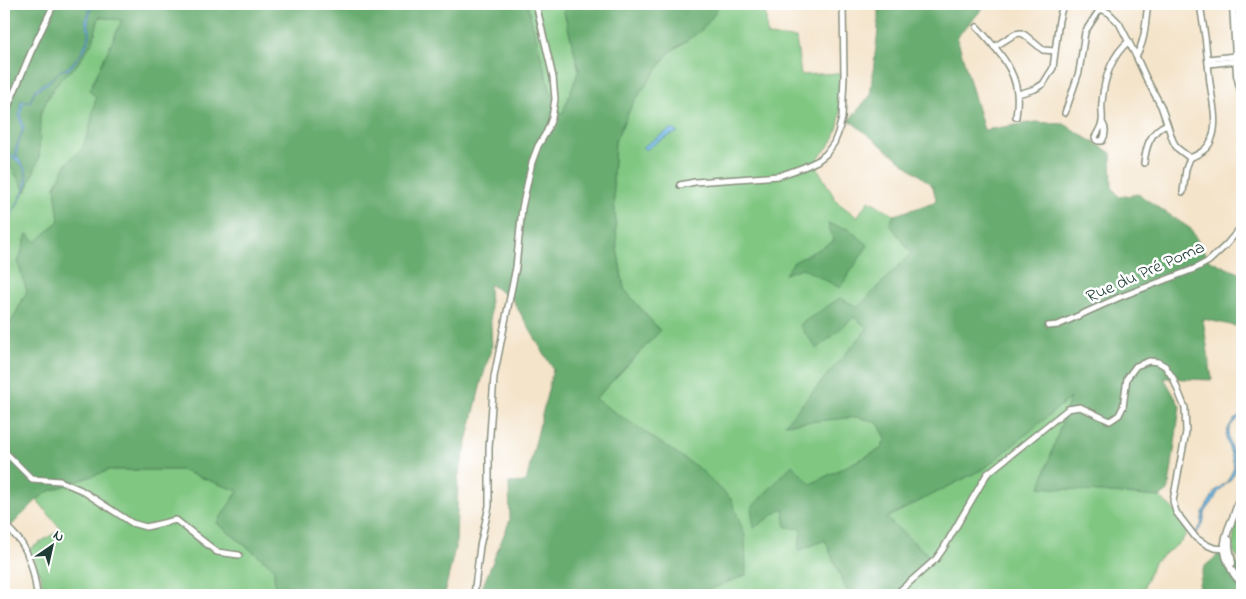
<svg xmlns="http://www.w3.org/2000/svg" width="1246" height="599" font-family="'Indie Flower',sans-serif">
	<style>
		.green { fill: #80c782; stroke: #50825b }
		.forest { fill: #68ac70; stroke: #447452 }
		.water { fill: #6cb5e4; stroke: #46798c }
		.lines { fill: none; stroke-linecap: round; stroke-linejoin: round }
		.minor-casing { stroke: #8a907f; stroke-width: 8 }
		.tertiary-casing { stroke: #8a907f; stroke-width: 9 }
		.minor { stroke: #fff; stroke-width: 5 }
		.tertiary { stroke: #fff; stroke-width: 6 }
		.labels { text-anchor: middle; stroke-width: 5; stroke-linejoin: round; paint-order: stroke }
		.street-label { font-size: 18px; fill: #1f3d34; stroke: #fff }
	</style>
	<rect width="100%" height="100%" fill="#fff"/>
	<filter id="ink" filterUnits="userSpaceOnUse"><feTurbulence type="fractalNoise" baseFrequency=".02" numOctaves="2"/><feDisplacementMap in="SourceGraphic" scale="10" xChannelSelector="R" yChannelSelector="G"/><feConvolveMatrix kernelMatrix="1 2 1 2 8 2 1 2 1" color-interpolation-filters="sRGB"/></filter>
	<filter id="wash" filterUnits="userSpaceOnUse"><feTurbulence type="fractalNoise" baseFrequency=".0096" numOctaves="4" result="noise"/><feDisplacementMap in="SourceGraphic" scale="20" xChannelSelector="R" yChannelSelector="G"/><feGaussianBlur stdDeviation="1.12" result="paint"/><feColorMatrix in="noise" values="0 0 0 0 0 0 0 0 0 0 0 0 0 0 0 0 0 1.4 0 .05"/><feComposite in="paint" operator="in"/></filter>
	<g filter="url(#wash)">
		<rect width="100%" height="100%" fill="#f4e4ca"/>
		<!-- green -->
		<g class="green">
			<path d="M527,4H562L579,70L562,116L550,90Z"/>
			<path d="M718,4H765L767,36L796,38L801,75L840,73C840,93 843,116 835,135C832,144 825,150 819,157L818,169L837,202L857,217L869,200L894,215L890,224L912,253L858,307L854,317L868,328L786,423L859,417L878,423L886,438L881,449L811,484L783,508L802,528L798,551L825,540L845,587L852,595H695L746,575L595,399L660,331L624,289L617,248L613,178L615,141L633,103L669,53L703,28L716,12Z"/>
			<path d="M99,17L122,20L97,97L89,131L82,149L67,163L55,186L59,221L36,242L27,234L18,263L27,291L14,317L4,333V173L7,160L26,192L39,158L40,115L50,93L62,78L76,66L93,41Z"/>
			<path d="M1071,397L1041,487L1160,497L1176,512L1187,532L1182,541L1154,562L1141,595H893L886,518L985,468Z"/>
			<path d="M109,470H181L238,491L217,523L274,568L275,595H43L41,576L28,550L61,529L37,500L47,492Z"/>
			<path d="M1236,520L1242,522V562L1234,553L1233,542Z"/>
		</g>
		<!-- forest -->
		<g class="forest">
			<path d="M4,4H527L550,90L562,115L579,70L562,4H718L716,12L703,29L669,53L633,103L615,141L613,178L617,248L624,289L660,331L595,399L700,469L731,499L745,536L746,575L695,595H479L510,520L509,483L526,482L553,369L512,299L489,284L492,347L481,383L458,479L456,544L444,595H275L274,568L217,523L238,491L181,470H109L47,492L37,500L8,529L4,509V334L14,317L27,291L18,263L27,234L36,242L59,221L55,186L67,163L82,149L89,131L96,97L89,91L122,20L99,17L93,41L76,66L62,78L50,93L40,115L39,158L26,192L7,160H4Z"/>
			<path d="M878,4H987L957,37L984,130L1035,122L1064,124L1111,153L1112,187L1119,197L1138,194L1191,229L1208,259L1227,268L1242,274V336L1240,327L1203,319L1212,380L1164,378L1180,406L1171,473L1168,491L1160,497L1040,487L1070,398L985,468L886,518L932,558L893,595H852L845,587L825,540L798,551L802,529L786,527L783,508L754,528L751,508L792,465L811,484L881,449L886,438L878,423L859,417L785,424L868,328L854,317L817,349L799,325L840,298L858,307L911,253L890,224L894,215L934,203L936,199L933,187L928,182L849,120L870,96L878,30Z"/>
			<path d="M828,224L849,229L868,245L840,288L802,268L785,274L794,262L834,241Z"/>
			<path d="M1229,549L1242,572V595H1196L1204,567L1221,552H1226Z"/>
		</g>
		<!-- water -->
		<g class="water">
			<path d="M89,4H92L88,22L90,29V37L85,49L72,66L68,70H62L58,73L48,83L35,91L30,103L24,102L23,103L21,114L24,129L18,145L17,153L18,158L26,169L28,183L18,204L13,212L4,237C4,215 36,187 23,167C18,161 11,156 4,152V150L16,158L15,150L22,131L19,114L21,101H30L35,89L51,79L60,71L69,67L81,53L88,38V30L85,22L89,12Z"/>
			<path d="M671,129L678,132L657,142L646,150L642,147Z"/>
			<path d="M1242,412V416C1239,418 1236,421 1233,423C1220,437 1240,456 1235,472C1232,480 1225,484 1220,490C1216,494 1215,499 1212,503C1209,507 1207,509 1205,513C1204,517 1204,521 1203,524C1201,528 1198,531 1196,534L1195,533L1201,525L1203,512L1216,490L1227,482L1232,472L1234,467L1233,461L1226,438L1227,430L1232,422Z"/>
		</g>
	</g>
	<g filter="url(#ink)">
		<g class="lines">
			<!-- minor casing -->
			<g class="minor-casing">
				<g id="minor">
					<path d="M1091,4L1109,13L1119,23L1136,56"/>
					<path d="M1148,4C1145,22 1146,40 1136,56L1146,78L1161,106L1173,141L1177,148L1190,158"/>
					<path d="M977,27C994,46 1015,67 1017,93C1018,101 1017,109 1016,117"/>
					<path d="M994,47L1015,34L1021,33L1025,35L1043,50L1055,51"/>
					<path d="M1208,59L1235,56"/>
					<path d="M1209,64L1236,61"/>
					<path d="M1018,94L1035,89L1043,84L1053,68L1059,20L1063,4"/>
					<path d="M1065,113L1079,72L1085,32L1100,9"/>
					<path d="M1102,122C1106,128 1106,135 1102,141H1098L1096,140L1095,137C1098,132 1101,127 1102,122C1103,116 1101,109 1102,102C1104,80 1111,56 1129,41"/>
					<path d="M4,124L5,114L31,52L54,4"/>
					<path d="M1190,158C1199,154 1209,149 1212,138C1219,120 1210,93 1209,73C1207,50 1204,27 1200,4"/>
					<path d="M1144,163C1146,147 1150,131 1167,124"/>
					<path d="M680,185L695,182L779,176L804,167L817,161L826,154L834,143L838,133L842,118L844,77L843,4"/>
					<path d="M1183,192L1186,169L1190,158"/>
					<path d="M1048,326L1058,325L1120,297L1194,269L1209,261L1226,245L1242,226"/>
					<path d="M4,451L32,479L60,481L81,490L132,523L146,527L176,520L217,552L239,555"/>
					<path d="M4,523C9,529 15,535 20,541C31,556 35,578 37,595"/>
					<path d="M474,595L480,546L489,506V448L494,377L516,267L522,208L532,162L538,146L547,131L552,118L555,99L553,77L536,4"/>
					<path d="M895,595L936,559L943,549L987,474L1068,409L1080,407L1110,421L1119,415L1123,407L1127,378L1136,366L1149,361L1158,362L1165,366L1173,378L1185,408L1186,432L1173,501L1176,512L1196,538L1207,545L1214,548L1225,549L1228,548"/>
				</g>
			</g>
			<!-- tertiary casing -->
			<g class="tertiary-casing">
				<g id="tertiary">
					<path d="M1233,4L1237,75L1242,95"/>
					<path d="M1229,540V547L1232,563"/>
					<path d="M1238,579C1234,575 1232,571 1230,566C1221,549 1225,536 1232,520C1236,511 1239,500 1242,490"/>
				</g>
			</g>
			<!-- minor -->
			<use href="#minor" class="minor"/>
			<!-- tertiary -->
			<use href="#tertiary" class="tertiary"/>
		</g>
	</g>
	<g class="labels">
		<!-- street labels -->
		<g class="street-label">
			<text transform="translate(1145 271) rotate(-24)" y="6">Rue du Pré Poma</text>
		</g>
	</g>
	<!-- margin -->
	<rect width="1246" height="599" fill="none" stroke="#fff" stroke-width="20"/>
	<!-- north arrow -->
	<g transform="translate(52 546) rotate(34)" stroke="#ffffff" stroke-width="4" paint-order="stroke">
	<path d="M0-4L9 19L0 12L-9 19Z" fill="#1f3d34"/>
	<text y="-8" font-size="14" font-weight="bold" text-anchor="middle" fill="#1f3d34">N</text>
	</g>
</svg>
